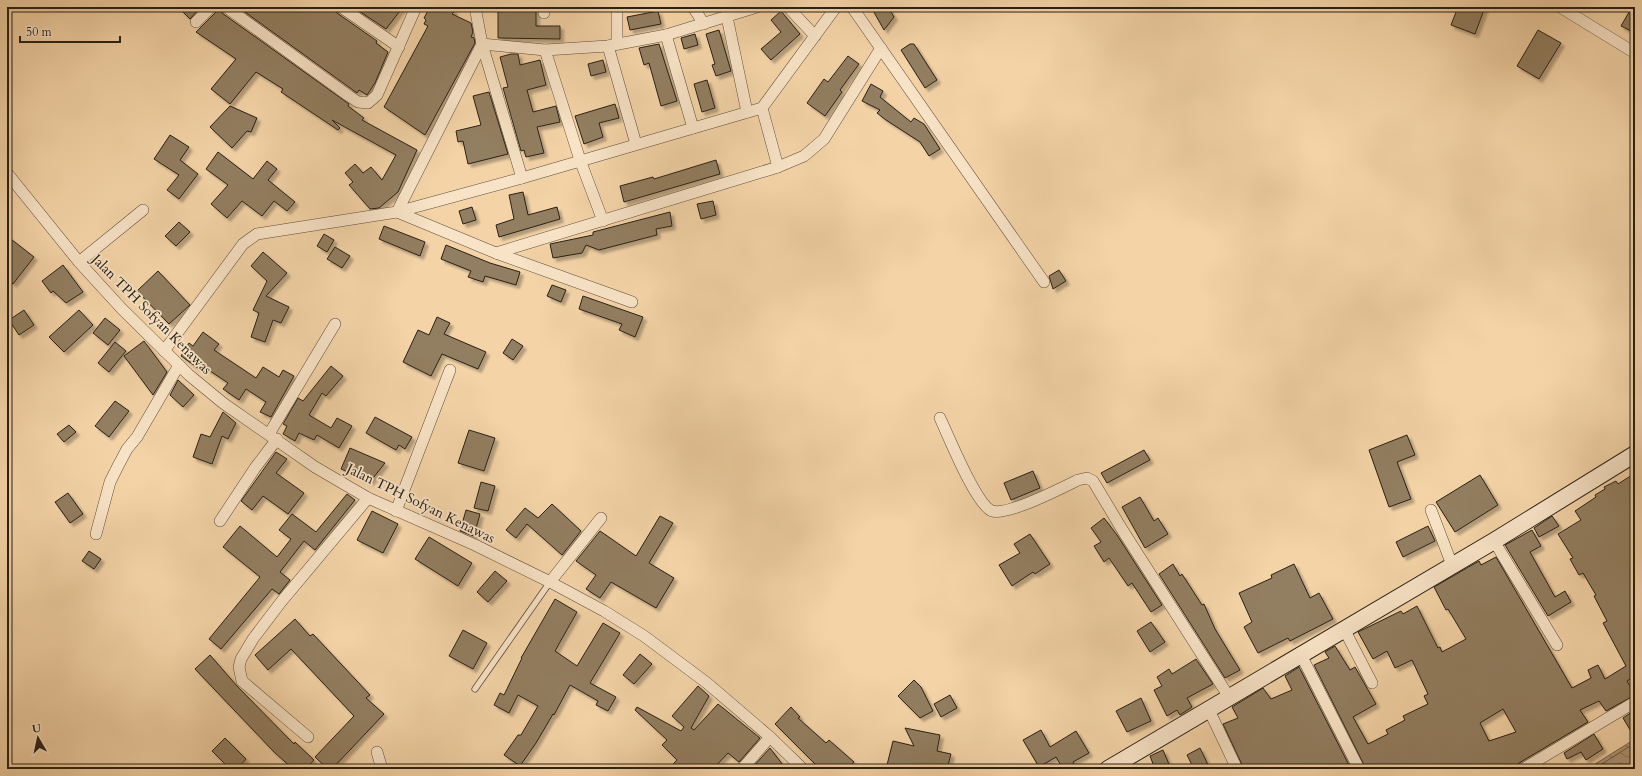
<svg xmlns="http://www.w3.org/2000/svg" width="1642" height="776" font-family="Cardo,serif">
	<style>
		.water { fill: url(#water-waves); stroke: #796750 }
		.lines { fill: none; stroke-linecap: round; stroke-linejoin: round }
		.shore { stroke: #6c5c46; stroke-width: 1 }
		.building { fill: #927e61; stroke: #282016; fill-rule: evenodd; filter: url(#shadow) }
		.lane-casing { stroke: #5b4d3a; stroke-width: 7 }
		.street-casing { stroke: #5b4d3a; stroke-width: 12 }
		.secondary-casing { stroke: #282016; stroke-width: 18 }
		.path { stroke: #282016; stroke-width: 2.5; stroke-dasharray: 3 2; stroke-linecap: butt }
		.lane { stroke: #f8e3c6; stroke-width: 5.5 }
		.street { stroke: #f8e3c6; stroke-width: 11 }
		.secondary { stroke: #f8e3c6; stroke-width: 16 }
		.labels { text-anchor: middle; stroke-width: 3.5; stroke-linejoin: round; paint-order: stroke }
		.street-label { font-size: 14px; fill: #282016; stroke: #f8e3c6 }
	</style>
	<defs>
		<pattern id="water-waves" width="16" height="10" patternUnits="userSpaceOnUse"><rect width="16" height="10" fill="#af9776"/><path d="M0 5q4-4 8 0t8 0" fill="none" stroke="#8e7b60"/></pattern>
		<filter id="shadow"><feDropShadow dx="3.5" dy="3.5" stdDeviation="1" flood-color="#0004"/></filter>
	</defs>
	<rect width="100%" height="100%" fill="#f4d4a7"/>
	<filter id="stains"><feTurbulence type="fractalNoise" baseFrequency=".005" numOctaves="4"/><feColorMatrix values="0 0 0 0 .2 0 0 0 0 .09 0 0 0 0 .02 0 0 0 .5 -.17"/></filter>
	<radialGradient id="worn" r=".72"><stop offset=".6" stop-color="#630" stop-opacity="0"/><stop offset="1" stop-color="#630" stop-opacity=".3"/></radialGradient>
	<!-- water -->
	<path class="water" d="M1635,739V769H1587Z"/>
	<g class="lines">
		<!-- shore -->
		<path class="shore" d="M1594,769L1635,743"/>
	</g>
	<!-- building -->
	<g class="building">
		<path d="M178,7H201L190,19Z"/>
		<path d="M218,7L222,13L349,104L348,106L364,118L362,120L417,150L398,192L379,208L370,209L349,185L353,182L345,173L355,164L363,173L371,167L382,180L396,155L332,120L340,128L338,130L281,92L283,89L256,72L230,104L211,89L236,59L196,32L216,12Z"/>
		<path d="M238,7H334L337,13L377,41L376,43L388,52L375,83L367,95L359,90L357,93Z"/>
		<path d="M353,7H403L386,29Z"/>
		<path d="M430,7H448L455,11L452,14L471,23L473,32L471,37L474,38L475,43L425,135L384,107L428,26L424,24L426,20L424,18Z"/>
		<path d="M498,7H536V26H560V39L498,38Z"/>
		<path d="M871,7H888L894,17L884,30Z"/>
		<path d="M1458,7H1485L1475,34L1451,25Z"/>
		<path d="M1632,7H1635V33L1621,26Z"/>
		<path d="M658,11L661,24L630,30L627,17Z"/>
		<path d="M781,11L800,34L771,60L761,49L781,32L771,20Z"/>
		<path d="M719,30L731,71L716,76L712,65L715,64L706,34Z"/>
		<path d="M1538,30L1561,43L1539,79L1517,66Z"/>
		<path d="M695,34L698,45L684,49L681,38Z"/>
		<path d="M659,44L677,101L661,106L649,63L644,65L639,48Z"/>
		<path d="M910,44H914L937,80L925,88L901,50Z"/>
		<path d="M511,54H518L520,65L540,60L546,85L527,90L533,112L556,106L560,122L537,127L544,153L526,157L524,150L521,151L503,88L508,87L500,57Z"/>
		<path d="M848,56L859,64L840,90L842,92L825,116L807,103L824,79L828,82Z"/>
		<path d="M603,60L606,72L591,76L588,64Z"/>
		<path d="M707,80L715,108L702,112L694,84Z"/>
		<path d="M871,84L883,91L880,97L911,122L914,118L924,124L940,149L929,156L920,142L886,120L877,113L880,110L862,101Z"/>
		<path d="M489,92L508,154L468,164L463,141L458,142L456,131L481,125L473,96Z"/>
		<path d="M615,104L619,118L599,123L603,137L584,144L575,116Z"/>
		<path d="M230,106L257,118L251,132L247,131L232,148L210,127Z"/>
		<path d="M170,135L189,147L180,160L198,174L179,199L167,190L179,175L154,159Z"/>
		<path d="M218,152L253,179L267,161L277,169L268,180L295,202L287,211L274,201L262,216L242,201L227,218L211,204L228,185L206,169Z"/>
		<path d="M716,160L720,174L624,202L620,186L653,177L654,179Z"/>
		<path d="M523,192L528,215L557,207L560,219L499,237L496,225L514,219L509,195Z"/>
		<path d="M713,201L716,215L701,219L697,204Z"/>
		<path d="M472,207L476,220L463,224L459,211Z"/>
		<path d="M670,212L672,226L656,229L657,235L599,250L586,245L582,253L553,258L550,244L593,235V232Z"/>
		<path d="M179,222L190,232L176,246L165,236Z"/>
		<path d="M384,226L425,242L420,256L379,239Z"/>
		<path d="M324,234L334,240L327,252L317,246Z"/>
		<path d="M7,236L34,257L13,284L7,279Z"/>
		<path d="M446,245L490,263L520,272L516,285L485,276L483,282L468,277L471,271L441,259Z"/>
		<path d="M335,247L350,256L342,268L327,259Z"/>
		<path d="M263,252L287,273L266,296L289,307L281,323L273,320L265,342L251,337L259,313L253,310L267,281L251,266Z"/>
		<path d="M63,265L83,292L66,303L53,291L51,293L42,281Z"/>
		<path d="M1059,270L1066,281L1053,289L1049,276Z"/>
		<path d="M158,271L190,305L169,324L137,291Z"/>
		<path d="M552,285L566,290L561,302L547,296Z"/>
		<path d="M583,296L643,317L635,337L619,330L622,324L579,309Z"/>
		<path d="M24,310L34,325L19,335L9,320Z"/>
		<path d="M79,310L93,325L64,352L49,337Z"/>
		<path d="M437,317L450,323L444,334L486,352L478,369L442,354L431,376L403,362L418,330L429,335Z"/>
		<path d="M105,318L120,330L108,345L93,333Z"/>
		<path d="M203,332L219,344L214,350L256,378L263,367L279,377L283,370L294,376L271,417L260,412L266,402L246,389L239,400L223,389L228,383L201,365L198,368L181,356L189,343L193,346Z"/>
		<path d="M512,339L523,346L513,360L503,353Z"/>
		<path d="M144,341L167,372L153,395L124,356Z"/>
		<path d="M115,342L126,351L109,372L98,363Z"/>
		<path d="M331,366L343,376L326,396L322,393L309,415L331,428L337,418L352,426L339,448L317,435L314,440L299,433L295,441L283,434L287,426L283,424L298,398L303,401Z"/>
		<path d="M178,380L194,395L183,407L170,395Z"/>
		<path d="M115,401L129,411L109,437L95,426Z"/>
		<path d="M223,412L236,423L228,439L222,436L212,464L193,457L201,434L210,437Z"/>
		<path d="M375,417L412,437L405,449L399,445L396,450L366,433Z"/>
		<path d="M69,425L76,432L64,442L57,434Z"/>
		<path d="M469,430L495,438L484,471L458,463Z"/>
		<path d="M1407,435L1415,455L1397,462L1411,499L1389,507L1369,450Z"/>
		<path d="M350,448L385,463L370,482L341,469Z"/>
		<path d="M1144,450L1150,460L1107,483L1101,473Z"/>
		<path d="M276,452L287,459L276,473L304,493L288,514L263,496L252,510L241,501Z"/>
		<path d="M1033,471L1040,488L1011,500L1004,483Z"/>
		<path d="M1635,473V684L1632,678L1627,681L1635,695L1606,711L1599,701L1580,710L1588,722L1519,763L1516,769H1366L1314,665L1329,658L1325,652L1335,646L1350,670L1355,667L1376,704L1353,717L1368,744L1388,734L1386,730L1405,720L1403,716L1428,704L1424,696L1428,694L1412,660L1395,668L1387,651L1373,659L1358,632L1401,611L1403,614L1417,606L1438,648L1440,647L1442,652L1466,639L1448,609L1446,610L1434,587L1479,561L1481,565L1496,557L1572,688L1591,678L1588,670L1598,665L1605,679L1626,666L1603,623L1607,621L1594,596L1596,595L1583,573L1579,575L1570,559L1573,558L1558,534L1581,520L1575,511L1596,497L1595,495L1605,489L1604,487L1616,481L1618,484ZM1503,709L1516,732L1489,741L1480,723Z"/>
		<path d="M1480,475L1498,505L1455,532L1436,502Z"/>
		<path d="M481,482L495,486L488,511L474,508Z"/>
		<path d="M68,493L83,514L70,523L55,502Z"/>
		<path d="M347,494L355,500L315,550L304,541L280,572L290,580L279,594L272,589L221,649L209,639L260,577L223,547L240,526L277,557L291,539L279,530L292,514L316,532Z"/>
		<path d="M1140,497L1154,521L1158,518L1168,534L1145,548L1122,507Z"/>
		<path d="M552,504L581,531L562,555L527,524L516,538L506,530L525,508L538,518Z"/>
		<path d="M466,510L480,514L474,536L460,531Z"/>
		<path d="M372,511L398,524L383,553L357,540Z"/>
		<path d="M660,516L673,523L649,563L674,578L656,608L611,582L600,598L586,589L596,575L576,561L600,531L636,556Z"/>
		<path d="M1552,516L1559,526L1539,537L1534,528Z"/>
		<path d="M1104,518L1117,535L1162,605L1151,612L1132,583L1128,586L1109,558L1104,562L1094,546L1101,542L1091,528Z"/>
		<path d="M1428,526L1435,541L1403,557L1396,542Z"/>
		<path d="M1532,530L1541,546L1530,552L1555,597L1565,591L1571,602L1548,616L1505,545Z"/>
		<path d="M1030,534L1050,564L1035,574L1033,572L1012,586L999,565L1020,553L1014,544Z"/>
		<path d="M429,537L472,563L458,586L415,559Z"/>
		<path d="M89,551L101,559L94,569L82,561Z"/>
		<path d="M1173,564L1180,576L1182,574L1202,605L1204,604L1215,629L1240,670L1225,678L1159,574Z"/>
		<path d="M1294,564L1310,598L1319,593L1333,619L1290,641L1288,638L1258,653L1244,627L1252,622L1239,593L1272,578L1271,575Z"/>
		<path d="M495,571L507,581L488,602L477,592Z"/>
		<path d="M555,599L577,612L555,651L577,666L603,623L620,633L590,683L616,697L608,711L596,705L598,701L570,685L554,715L553,714L536,743L520,766L504,755L518,735H521L538,706L518,695L509,713L494,705L500,693L504,695L522,658H521Z"/>
		<path d="M295,619L310,636L313,634L370,695L366,698L384,714L332,769H328L315,757L354,716L291,649L268,670L255,655Z"/>
		<path d="M1151,622L1165,642L1150,652L1137,631Z"/>
		<path d="M463,630L487,643L473,669L449,656Z"/>
		<path d="M640,654L652,664L634,684L623,675Z"/>
		<path d="M210,655L237,686L294,744L295,742L314,760L306,769H293L274,752L195,669Z"/>
		<path d="M1196,659L1213,684L1187,698L1192,707L1180,715L1177,710L1167,716L1154,690L1162,686L1157,677L1169,669L1172,674Z"/>
		<path d="M1299,667L1351,769H1244L1223,724L1238,718L1232,707L1263,688L1271,699L1292,690L1285,676Z"/>
		<path d="M914,680L921,687L933,711L920,718L898,696Z"/>
		<path d="M698,686L709,696L691,728L694,730L718,704L760,738L739,762L728,753L713,769H668L677,760L662,745L667,740L635,710L637,707L681,731L684,727L672,716Z"/>
		<path d="M950,695L957,708L941,717L934,704Z"/>
		<path d="M1141,698L1151,721L1127,732L1116,711Z"/>
		<path d="M791,707L800,717L798,718L826,743L829,740L854,762L848,769H820L775,724Z"/>
		<path d="M1635,710V738L1623,718Z"/>
		<path d="M905,728L940,735L937,751L951,754L947,769H886L893,741L914,746Z"/>
		<path d="M1041,730L1050,747L1076,731L1089,753L1073,762L1077,769H1063L1056,757L1039,767L1023,740Z"/>
		<path d="M1594,734L1603,749L1586,760L1581,752L1567,759L1564,753Z"/>
		<path d="M225,738L246,759L237,769H230L212,751Z"/>
		<path d="M770,748L786,769H751Z"/>
		<path d="M1200,748L1210,769H1194L1187,755Z"/>
		<path d="M1163,750L1171,769H1155L1150,756Z"/>
	</g>
	<g class="lines">
		<!-- lane casing -->
		<g class="lane-casing">
			<path id="lane" d="M475,689L550,582"/>
		</g>
		<!-- street casing -->
		<g class="street-casing">
			<g id="street">
				<path d="M226,7L349,96L358,102L368,103L377,95L416,7"/>
				<path d="M341,7L399,47"/>
				<path d="M475,7L482,44L522,178"/>
				<path d="M617,7V44"/>
				<path d="M693,7L704,24"/>
				<path d="M788,7L815,36"/>
				<path d="M852,7L1044,282"/>
				<path d="M1560,7L1635,53"/>
				<path d="M544,13V7"/>
				<path d="M727,17L747,112"/>
				<path d="M196,22L211,7"/>
				<path d="M666,35L693,128"/>
				<path d="M608,46L636,144"/>
				<path d="M545,50L580,160L603,221"/>
				<path d="M778,167L804,156L824,139L881,48"/>
				<path d="M7,173L79,262L122,309L189,375L223,403L315,467L368,498L475,545L550,582L604,611L644,636L707,683L770,737L803,769"/>
				<path d="M496,253L778,167L762,108"/>
				<path d="M79,262L143,210"/>
				<path d="M632,302L496,253L397,212L482,44L545,50L608,46L666,35L757,7"/>
				<path d="M164,351L243,244L257,234L397,212L522,178L762,108L836,7"/>
				<path d="M940,418C948,435 976,505 992,511C1007,516 1062,488 1078,480L1087,478L1093,481L1123,531L1229,697"/>
				<path d="M269,434L335,324"/>
				<path d="M1431,510L1452,565"/>
				<path d="M396,511L450,370"/>
				<path d="M220,521L255,468L277,439"/>
				<path d="M96,534L110,482L118,466L127,449L137,437L179,365"/>
				<path d="M1494,541L1557,645"/>
				<path d="M550,582L601,518"/>
				<path d="M1344,629L1372,683"/>
				<path d="M1300,653L1359,769"/>
				<path d="M1209,710L1237,769"/>
				<path d="M308,737L242,681L239,667L241,659L253,639L281,602L368,498"/>
				<path d="M377,752L382,769"/>
				<path d="M742,769L770,737"/>
				<path d="M1523,769L1635,702"/>
			</g>
		</g>
		<!-- secondary casing -->
		<g class="secondary-casing">
			<path id="secondary" d="M1108,769L1494,541L1635,454"/>
		</g>
		<!-- path -->
		<g class="path">
			<path d="M1632,740L1635,748"/>
			<path d="M1588,768L1589,769"/>
		</g>
		<!-- lane -->
		<use href="#lane" class="lane"/>
		<!-- street -->
		<use href="#street" class="street"/>
		<!-- secondary -->
		<use href="#secondary" class="secondary"/>
	</g>
	<g class="labels">
		<!-- street labels -->
		<g class="street-label">
			<text transform="translate(152 314) rotate(45)" y="5">Jalan TPH Sofyan Kenawas</text>
			<text transform="translate(421 503) rotate(26)" y="5">Jalan TPH Sofyan Kenawas</text>
		</g>
	</g>
	<!-- margin -->
	<rect width="1642" height="776" fill="none" stroke="#f4d4a7" stroke-width="24"/>
	<rect x="8" y="8" width="1626" height="760" fill="none" stroke="#282016" stroke-width="2"/>
	<rect x="12" y="12" width="1618" height="752" fill="none" stroke="#282016"/>
	<!-- north arrow -->
	<g transform="translate(38 738) rotate(351)" stroke="#f8e3c6" stroke-width="3" paint-order="stroke">
	<path d="M0-3L7 15L0 10L-7 15Z" fill="#282016"/>
	<text y="-6" font-size="11" font-weight="bold" text-anchor="middle" fill="#282016">U</text>
	</g>
	<!-- scale -->
	<path d="M20 36v6h100v-6" fill="none" stroke="#282016" stroke-width="2"/>
	<text x="26" y="36" font-size="12" fill="#282016" stroke="#f8e3c6" stroke-width="3" paint-order="stroke">50 m</text>
	<rect width="100%" height="100%" filter="url(#stains)"/>
	<rect width="100%" height="100%" fill="url(#worn)"/>
</svg>
